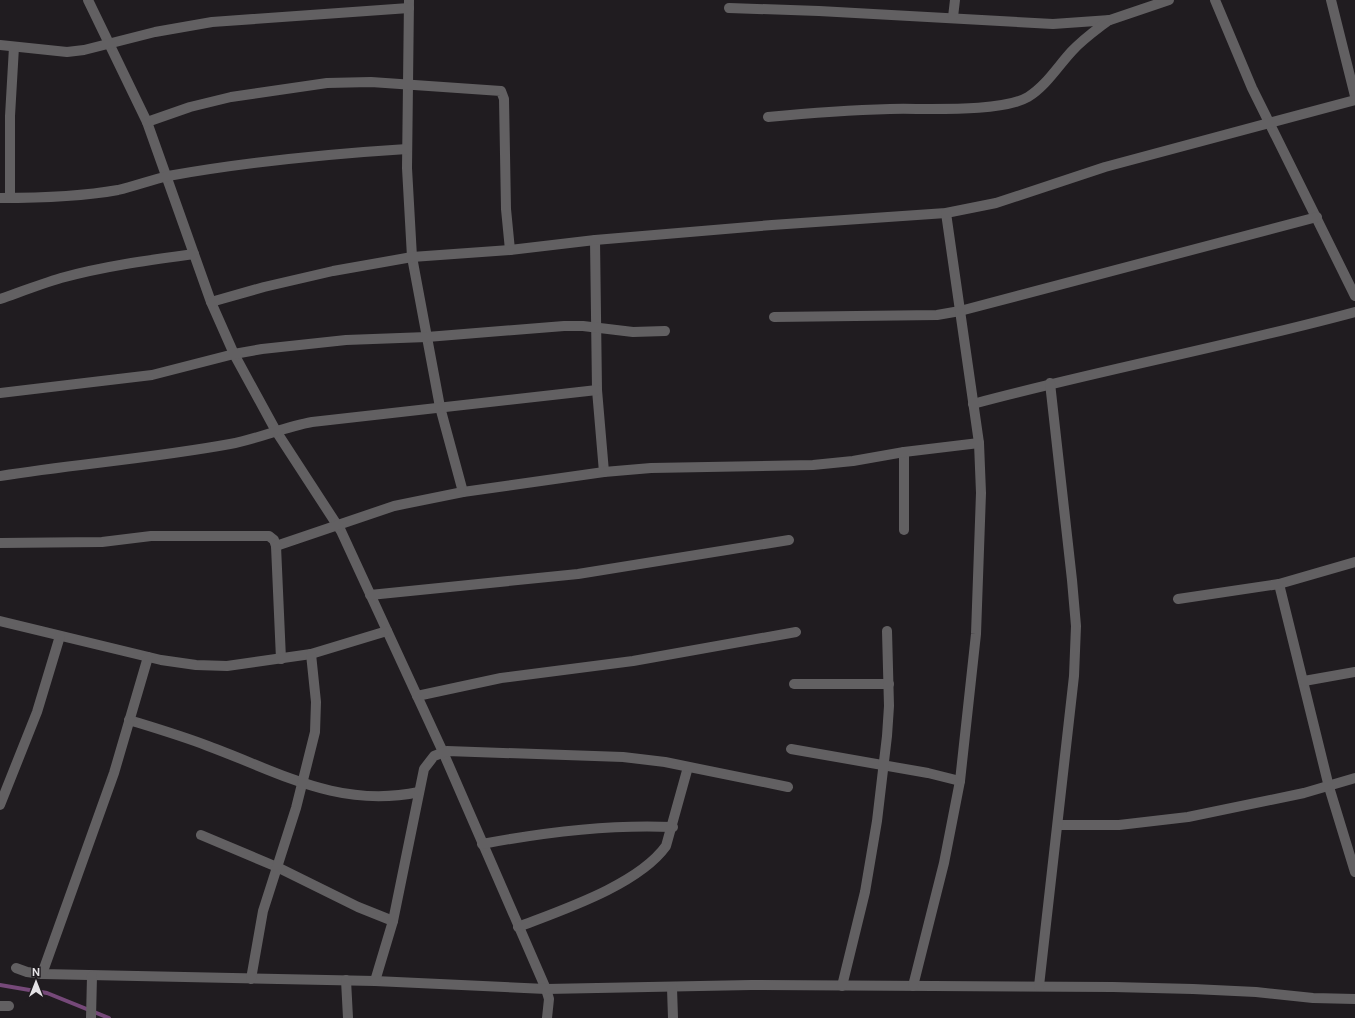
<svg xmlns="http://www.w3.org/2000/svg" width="1355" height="1018" font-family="'DM Sans',sans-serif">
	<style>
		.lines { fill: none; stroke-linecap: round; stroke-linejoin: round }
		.stream { stroke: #764979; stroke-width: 4 }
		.street { stroke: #626062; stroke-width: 10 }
	</style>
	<rect width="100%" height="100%" fill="#201c20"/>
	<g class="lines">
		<!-- stream -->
		<path class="stream" d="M0,985L47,993L109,1018"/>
		<!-- street -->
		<g class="street">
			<path d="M88,0L147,122L211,302L234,354L276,431L341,531L443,752L546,989L549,999L547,1018"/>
			<path d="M409,0L407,168L412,257L440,407L463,492"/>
			<path d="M1215,0L1252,88L1355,296"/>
			<path d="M1331,0L1355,96"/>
			<path d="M729,8L819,11L1053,24L1110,20L1169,0"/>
			<path d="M953,17L955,0"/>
			<path d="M0,45L67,52L84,50L155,32L212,22L409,8"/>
			<path d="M768,117C809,113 849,110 890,109C923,108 1001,113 1028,97C1046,86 1058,66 1072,51C1083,39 1096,30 1109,20"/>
			<path d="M147,122L190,107L231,97L327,83L371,82L501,91L504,99L506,209L510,250"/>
			<path d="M0,198C40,198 79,197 118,190C135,186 151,180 168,176C247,162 327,154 407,149"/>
			<path d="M10,198V116L14,47"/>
			<path d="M595,240L597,390L604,472"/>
			<path d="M0,299C20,292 41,284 61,278C104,266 150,260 194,254"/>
			<path d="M211,302L264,287L333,271L412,257L510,250L595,240L772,225L946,213L996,203L1105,167L1355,100"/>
			<path d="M774,317L937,315L960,311L1317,217"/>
			<path d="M0,393L152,375L234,354L262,349L346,340L427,337L564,326H583L633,332L665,331"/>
			<path d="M973,404C1100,370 1229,346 1355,312"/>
			<path d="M904,452V530"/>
			<path d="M0,476C76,464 154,458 230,444C258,439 284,427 312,422L597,390"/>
			<path d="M0,543L102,542L151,536H269L274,540L276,546L281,659"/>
			<path d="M276,546L394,506L463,492L604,472L651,468L813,465L853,461L904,452L979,443"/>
			<path d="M1279,584L1329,787L1355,872"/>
			<path d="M370,595L578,574L789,540"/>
			<path d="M1178,599L1279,584L1355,562"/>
			<path d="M0,621L161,660L196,665L227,666L311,654L387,631"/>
			<path d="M1304,681L1355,672"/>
			<path d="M794,684H889"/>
			<path d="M417,696L501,678L633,661L796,632"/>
			<path d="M129,720C155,728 182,736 208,746C279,772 339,809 419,792"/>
			<path d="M791,749L928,773L960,781"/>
			<path d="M0,805L37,712L60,636"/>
			<path d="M1058,825H1119L1188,817L1304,793L1355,778"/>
			<path d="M201,835L277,867L358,907L393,921"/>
			<path d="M482,844C545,832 608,824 673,827"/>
			<path d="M518,927C562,910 638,885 666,846L688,767"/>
			<path d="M16,968L27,972L42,974L375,981L546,989L751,985L1113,987L1193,989L1256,992L1313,998L1355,999"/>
			<path d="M42,974L114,773L148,657"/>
			<path d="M251,979L263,911L296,808L315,732L316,702L311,654"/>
			<path d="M346,980L348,1018"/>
			<path d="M375,981L393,921L424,769L434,756L447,751L623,757L665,762L788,787"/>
			<path d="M842,986L865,892L877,821L887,736L889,706L887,631"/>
			<path d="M913,986L944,863L960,781L976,634L981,493L979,443L946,213"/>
			<path d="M1039,986L1074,676L1076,626L1072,580L1050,383"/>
			<path d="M672,988L673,1018"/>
			<path d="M0,1006H9"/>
			<path d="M91,1018L92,976"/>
		</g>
	</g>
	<!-- north arrow -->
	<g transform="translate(36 982)" stroke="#201c20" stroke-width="3" paint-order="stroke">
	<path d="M0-3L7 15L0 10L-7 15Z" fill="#e5e3e6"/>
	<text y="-6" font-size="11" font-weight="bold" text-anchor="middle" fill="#e5e3e6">N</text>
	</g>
</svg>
